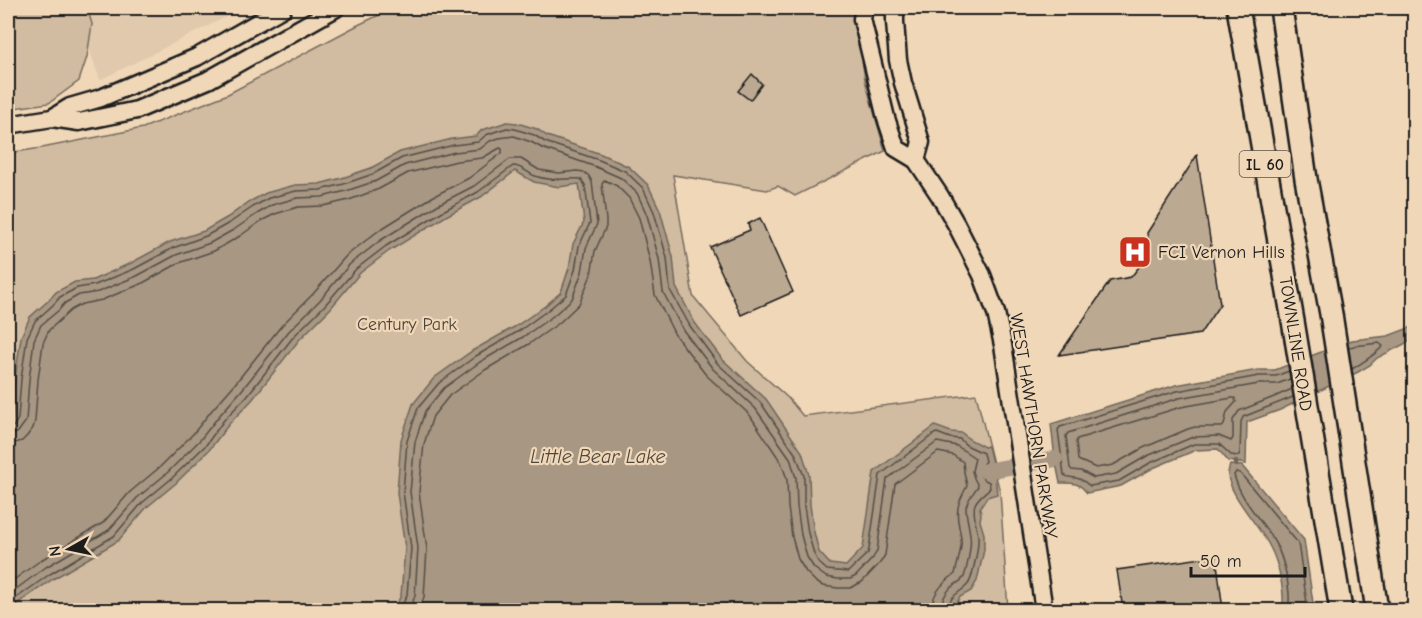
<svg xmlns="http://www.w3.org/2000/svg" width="1422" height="618" font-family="'Comic Neue',sans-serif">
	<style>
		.built { fill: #e0c9ad }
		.green { fill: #d1bba1; stroke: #766c5e; stroke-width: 1.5 }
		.water { fill: #a79783; stroke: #6f665a; stroke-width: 1.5 }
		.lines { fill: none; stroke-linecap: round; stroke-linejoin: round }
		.shore { stroke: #544d45; stroke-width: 1.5 }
		.stream { stroke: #6f665a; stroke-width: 4.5 }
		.canal { stroke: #a79783; stroke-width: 16 }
		.building { fill: #bca992; stroke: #1c1c1c; stroke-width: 1.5 }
		.minor-casing { stroke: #1c1c1c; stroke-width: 21 }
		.major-casing { stroke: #1c1c1c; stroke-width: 26 }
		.minor { stroke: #f0d7b8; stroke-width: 16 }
		.major { stroke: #f0d7b8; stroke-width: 21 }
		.labels { text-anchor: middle; stroke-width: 4.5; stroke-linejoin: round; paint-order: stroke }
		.shield { fill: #f0d7b8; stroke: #5c544b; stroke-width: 1.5 }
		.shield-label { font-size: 16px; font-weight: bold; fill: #1c1c1c }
		.poi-label { font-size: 18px; fill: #1c1c1c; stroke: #f0d7b8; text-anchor: start }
		.park-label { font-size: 18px; fill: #49443d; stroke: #f0d7b8 }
		.street-label { font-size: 18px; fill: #1c1c1c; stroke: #f0d7b8 }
		.water-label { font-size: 20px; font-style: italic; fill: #4d4740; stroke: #f0d7b8 }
	</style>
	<rect width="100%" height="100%" fill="#f0d7b8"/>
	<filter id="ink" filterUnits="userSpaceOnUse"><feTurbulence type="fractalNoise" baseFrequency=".0167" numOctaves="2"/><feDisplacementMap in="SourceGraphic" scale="12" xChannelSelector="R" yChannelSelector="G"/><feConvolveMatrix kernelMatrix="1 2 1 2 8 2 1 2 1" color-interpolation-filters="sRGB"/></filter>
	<g filter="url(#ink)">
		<!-- built -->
		<path class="built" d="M75,8H244L100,80Z"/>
		<!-- green -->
		<g class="green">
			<path d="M8,8H87L92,24L87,57L79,81L49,103L8,109Z"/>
			<path d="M394,8H855L865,80L885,151L795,196L778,186L767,190L673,175L693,296L747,361L788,398L803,416L976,394L1000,492L1008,610H8V153L42,148L143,128L228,94L358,25Z"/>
		</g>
		<!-- water -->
		<g class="water">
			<path d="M507,122L517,123L537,129L547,136L601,154L629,167L648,185L660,210L673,257L676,287L695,323L722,359L766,399L802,452L809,475L810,505L814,532L819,552L830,564L846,566L863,548L874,472L935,426L951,432L962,433L969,439L984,447L988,446L993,467L986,469L987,475L995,474L997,494L987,497L980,508L981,514L980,521L984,534V550L977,581L971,591L960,597L953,610H394L401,595L405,548L397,493L401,440L413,404L434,378L472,351L516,326L545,306L561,292L569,268L573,244L584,222L579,184L559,187L534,182L515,171L481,197L446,216L389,251L360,273L330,309L299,340L252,400L229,424L210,449L175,484L147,507L118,541L53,579L8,610V425L12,418L15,378L21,337L30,317L49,300L56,292L75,282L93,280L131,263L170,242L204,231L228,217L249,202L266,193L295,185L319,184L342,178L371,168L400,152L452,139L476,136L482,130Z"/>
			<path d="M1414,326V339L1377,358L1370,365L1358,372L1280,410L1247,422L1246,464L1228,461L1218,449L1196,450L1153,468L1121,486L1087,493C1079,482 1073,483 1060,483L1055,459L1051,424L1176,385L1258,370H1275L1352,340L1388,336Z"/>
			<path d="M1230,465L1242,466L1304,540L1314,610H1282C1286,594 1278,562 1270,547C1261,528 1228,494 1228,474C1228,471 1229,468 1230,465Z"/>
		</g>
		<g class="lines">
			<!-- shore -->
			<g class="shore">
				<path d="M1348,348L1354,346L1379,343L1383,346C1375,355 1362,363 1352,369"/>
				<path d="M1289,371L1276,376H1259L1177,391L1060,427L1058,430L1064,475C1068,478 1071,477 1076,478C1082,479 1086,483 1090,486L1119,481L1150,463L1194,444H1219L1231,455L1238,456L1240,453L1241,422L1243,417L1293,397"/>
				<path d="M1290,379L1277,384H1259L1179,398L1068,433L1066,436L1070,468L1072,470L1081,471L1094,478L1116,474L1147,456L1193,437L1219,436L1231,441L1233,438V420L1239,411L1274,397L1292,389"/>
				<path d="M1232,398H1235L1236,402L1227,412L1224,425L1222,427H1195L1188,429L1143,448L1113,465L1096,468L1078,460L1076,442L1077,439L1181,407Z"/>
				<path d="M8,428L14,426L18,419L21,379L27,338L35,321L53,305L60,297L77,288L95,285L134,269L173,248L206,236L231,222L253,207L269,198L296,191L320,190L344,184L373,174L402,158L454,145L478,142L486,135L497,131L507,128L515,129L534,135L545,142L599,160L625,171L643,188L654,212L667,258L670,290L690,326L718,364L761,403L796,455L804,476V506L808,533L814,554L819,563L827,570L848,572L868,553L869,549L880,475L934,434L937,433L950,438L960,439L966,445L983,453L985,461C978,470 977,477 989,482L990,488C985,493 979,496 975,504C972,512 977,528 978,536C979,547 974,567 971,578C967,593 950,590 948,610"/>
				<path d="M8,435H13L18,432L26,421L29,380L34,340L41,325L59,310L65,303L79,295L98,292L137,276L176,255L210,243L235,229L257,214L272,205L297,198L322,197L346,191L376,181L405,165L455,152L480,149L490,141L499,138L514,136L531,142L542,148L596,167L621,178L637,193L647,215L659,259L663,292L683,330L713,369L755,408L790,458L796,478L797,506L801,535L807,557L814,568L826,577L838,579H850L856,576L873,558L877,551L887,479L937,442L957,446L975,458L972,471L974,478L978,486C974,492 967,500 966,507C966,517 969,525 970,535C972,544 967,568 964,577C961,582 957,583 953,586C946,591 941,602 940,610"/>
				<path d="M8,444L15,443L22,441L27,436L33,428L35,421L38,380L43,343L49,330L71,310L82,304L102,300L141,284L179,263L214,251L240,236L261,221L275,214L298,207L323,206L349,200L379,189L408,173L457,161L482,158L500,148L502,149V153L469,178L434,196L378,231L346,256L313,294L282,325L234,385L212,410L193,434L160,467L130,492L103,523L41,560L8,584"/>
				<path d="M8,595L46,567L109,530L137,498L166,474L200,440L219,416L241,391L289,331L320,300L350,264L381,240L439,204L474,186L510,159H521L539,170L559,173L577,171L584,172L589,176L592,182L597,224L586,248L582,272L572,299L553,316L523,337L480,362L444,388L425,411L415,442L410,492L418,548L415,596L409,610"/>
				<path d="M8,604L50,574L114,536L142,503L171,479L206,445L224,420L247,396L294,336L325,305L356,269L386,246L443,211L478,192L513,166C522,166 527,173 535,176C551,182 566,178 581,179L585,185L590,223L579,246L575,270L566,295L548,310L519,331L476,356L439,383L418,408L407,441L403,492L411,548L407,595L400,610"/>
				<path d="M419,610L424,597L427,549L419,492L424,444L433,416L450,395L485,370L529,344L559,323L579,304L591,275L595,251L606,227V220L602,184L605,180L617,186L629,198L639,218L650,261L655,295L675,335L706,375L749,414L781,462L787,479L788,507L792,537L798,559L806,572L816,582L823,586L838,588H850L862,582L880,563L885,555L895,484L938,452L953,455L963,462L964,472L967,486C959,501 955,509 959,527C960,533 962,539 961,546C960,555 957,565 955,574C942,583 932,594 931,610"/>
				<path d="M1288,610C1292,593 1284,558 1275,543C1262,520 1241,501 1234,475L1236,472L1240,473L1298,543L1308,610"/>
			</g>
			<!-- stream -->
			<path class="stream" d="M1236,465V462"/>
			<!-- canal -->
			<path class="canal" d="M986,471L1055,459"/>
		</g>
		<!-- building -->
		<g class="building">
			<path d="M752,74L762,84L750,100L738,91Z"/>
			<path d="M1197,155L1220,304L1200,334L1059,355L1110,281L1131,277L1150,253L1147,233Z"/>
			<path d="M760,218L793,292L741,315L710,247L750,230L748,224Z"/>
			<path d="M1216,556L1223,610H1123L1117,570Z"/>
		</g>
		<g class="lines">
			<!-- minor casing -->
			<g class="minor-casing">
				<g id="minor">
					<path d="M864,8L862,19L886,118L896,148L916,160L940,196L956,224L982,275L996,313L1003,345L1044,610"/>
					<path d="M895,8V22L898,60L903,83L921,142L916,160"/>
					<path d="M52,118L70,107L101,98L197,57L283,8"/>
					<path d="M8,125L52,118L79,122L137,110L208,80L336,8"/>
				</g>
			</g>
			<!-- major casing -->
			<g class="major-casing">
				<g id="major">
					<path d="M1238,8L1293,321L1341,610"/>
					<path d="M1281,8L1306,179L1331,314L1377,610"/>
				</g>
			</g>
			<!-- minor -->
			<use href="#minor" class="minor"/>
			<!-- major -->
			<use href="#major" class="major"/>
		</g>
	</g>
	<!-- icons -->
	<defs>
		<g id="hospital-square" transform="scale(1.725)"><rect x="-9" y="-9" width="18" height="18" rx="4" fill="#c8321e" stroke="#f0d7b8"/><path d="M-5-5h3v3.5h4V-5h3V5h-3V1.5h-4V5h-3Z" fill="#fff"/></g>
	</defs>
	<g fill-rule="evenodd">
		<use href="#hospital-square" x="1135" y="252"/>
	</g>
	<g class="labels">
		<!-- shield labels -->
		<rect class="shield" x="1239.5" y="151" width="51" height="26" rx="4.5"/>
		<g class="shield-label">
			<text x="1265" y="170">IL 60</text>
		</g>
		<!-- poi labels -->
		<g class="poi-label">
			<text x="1158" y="258">FCI Vernon Hills</text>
		</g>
		<!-- park labels -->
		<g class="park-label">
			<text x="407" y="330">Century Park</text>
		</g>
		<!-- street labels -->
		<g class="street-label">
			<text transform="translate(1296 344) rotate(81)" y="6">TOWNLINE ROAD</text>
			<text transform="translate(1034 426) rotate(81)" y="6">WEST HAWTHORN PARKWAY</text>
		</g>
		<!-- water labels -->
		<g class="water-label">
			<text x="598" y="463">Little Bear Lake</text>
		</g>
	</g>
	<!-- margin -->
	<rect width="1422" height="618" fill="none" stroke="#f0d7b8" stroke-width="30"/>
	<rect x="15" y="15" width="1392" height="588" fill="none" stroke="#1c1c1c" stroke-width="2" filter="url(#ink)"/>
	<!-- north arrow -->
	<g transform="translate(69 549) rotate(261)" stroke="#f0d7b8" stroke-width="4.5" paint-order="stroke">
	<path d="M0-4.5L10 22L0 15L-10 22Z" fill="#1c1c1c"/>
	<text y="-9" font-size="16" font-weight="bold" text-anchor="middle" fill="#1c1c1c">N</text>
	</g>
	<!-- scale -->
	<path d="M1191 567v9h114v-9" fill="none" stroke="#1c1c1c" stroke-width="3"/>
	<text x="1200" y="567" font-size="18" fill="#1c1c1c" stroke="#f0d7b8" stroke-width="4.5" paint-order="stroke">50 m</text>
</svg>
